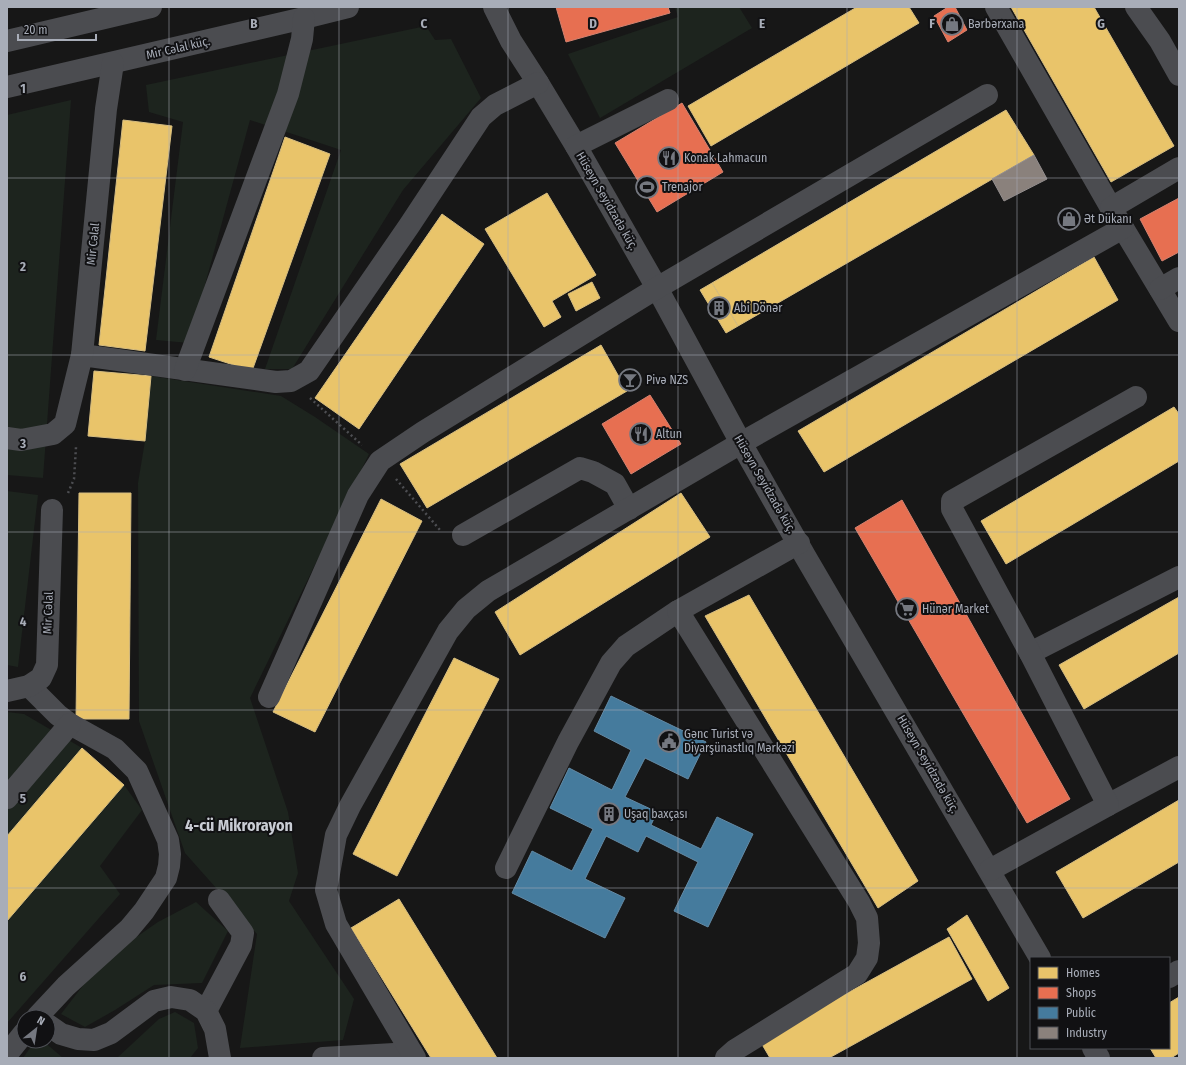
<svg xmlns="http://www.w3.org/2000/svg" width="1186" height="1065" font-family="'Fira Sans Condensed',sans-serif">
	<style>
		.green { fill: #1d241e }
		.homes { fill: #e9c46a; stroke: #d6bd81 }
		.shops { fill: #e76f51; stroke: #d48270 }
		.public { fill: #457b9d; stroke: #638aa5 }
		.industry { fill: #8a817c; stroke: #938e8e }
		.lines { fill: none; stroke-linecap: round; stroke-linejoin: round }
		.path { stroke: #4d4e52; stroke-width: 2.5; stroke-dasharray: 2 3; stroke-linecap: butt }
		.minor { stroke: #4b4c50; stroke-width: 22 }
		.grid { fill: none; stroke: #a8adb8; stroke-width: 1; stroke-opacity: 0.55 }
		.labels { text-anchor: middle; stroke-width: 4; stroke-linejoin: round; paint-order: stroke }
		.poi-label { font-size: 12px; fill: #a8adb8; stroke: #111113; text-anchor: start }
		.street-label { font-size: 12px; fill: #a8adb8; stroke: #111113 }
		.district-label { font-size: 16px; font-weight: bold; fill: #c9ccd4; stroke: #111113 }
		.grid-label { font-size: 13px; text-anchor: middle; font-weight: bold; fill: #a8adb8; stroke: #111113; stroke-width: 4; stroke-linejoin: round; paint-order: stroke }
	</style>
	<rect width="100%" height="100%" fill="#171717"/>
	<!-- green -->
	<g class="green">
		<path d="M675,7H739L752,28L600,118L568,54L678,17Z"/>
		<path d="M426,26L435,40L451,39L481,98L403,190L292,369H265L341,150L250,120L189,343L156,340L183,122L149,112L146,85Z"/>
		<path d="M71,100L43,478L7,475V115Z"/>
		<path d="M151,376L281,396L315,417L369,454L250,698L288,812L298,873L289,901L354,999L343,1040L240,1048L257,934L185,853L139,721L138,483L145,441Z"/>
		<path d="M7,491L38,495L18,667L7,665Z"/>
		<path d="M7,712L24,714L82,748L7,836Z"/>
		<path d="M124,785L142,810L100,866L120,894L7,1023V921Z"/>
		<path d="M196,902L228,931L202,983L154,985L115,1010L85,1027L61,1014L102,961L158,922Z"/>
		<path d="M175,1012L194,1023L198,1048L190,1058H117L159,1019Z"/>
		<path d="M35,1041H43L63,1058H23Z"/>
	</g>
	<!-- homes -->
	<g class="homes">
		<path d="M857,7H909L919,23L711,146L688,106Z"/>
		<path d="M1011,7H1094L1174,146L1111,182Z"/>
		<path d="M1006,110L1034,155L738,326L712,283Z"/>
		<path d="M123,120L172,126L145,351L99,345Z"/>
		<path d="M285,137L330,154L252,371L209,357Z"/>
		<path d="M547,193L596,275L552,301L561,317L544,327L485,229Z"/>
		<path d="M442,214L484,244L359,429L315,398Z"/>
		<path d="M1094,257L1118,300L824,472L798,431Z"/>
		<path d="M592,282L600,298L576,311L568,294Z"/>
		<path d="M712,283L738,326L726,333L700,290Z"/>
		<path d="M601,345L627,391L427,508L400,464Z"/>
		<path d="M94,371L151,376L145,441L88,436Z"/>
		<path d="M1174,407L1179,414V461L1006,564L981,521Z"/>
		<path d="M79,493H131L129,719H76Z"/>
		<path d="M681,493L710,537L520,655L495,612Z"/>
		<path d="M381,499L422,521L315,732L273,712Z"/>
		<path d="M749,595L918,881L878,908L705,616Z"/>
		<path d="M1179,597V653L1084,709L1059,665Z"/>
		<path d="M454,658L499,679L397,876L353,854Z"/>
		<path d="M82,748L124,785L7,921V836Z"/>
		<path d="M1179,800V862L1083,918L1056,872Z"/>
		<path d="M399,899L497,1058H431L351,928Z"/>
		<path d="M967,915L1009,988L988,1001L947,929Z"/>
		<path d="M949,937L972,979L829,1058H770L760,1041Z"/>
		<path d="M1179,997V1053L1171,1058H1156L1150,1048H1169V1003Z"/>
	</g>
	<!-- shops -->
	<g class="shops">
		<path d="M556,7H668L670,13L566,42Z"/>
		<path d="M948,7H955L967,30L948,42L934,16Z"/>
		<path d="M682,103L723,172L657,212L615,143Z"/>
		<path d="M1179,198V252L1162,261L1140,219Z"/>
		<path d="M650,395L681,444L631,474L602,424Z"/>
		<path d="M902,500L1070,799L1027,823L855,528Z"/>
	</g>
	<!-- public -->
	<path class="public" d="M611,696L706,742L688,779L645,758L625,797L657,812L651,825L701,849L717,817L753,834L708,927L674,911L698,862L646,836L638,852L606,836L585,879L625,898L605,938L512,893L532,851L572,871L593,829L550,808L569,768L612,790L631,750L594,731Z"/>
	<!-- industry -->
	<path class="industry" d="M1034,155L1047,179L1004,201L992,179Z"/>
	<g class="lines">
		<!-- path -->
		<g class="path">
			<path d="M310,398L362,445"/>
			<path d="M396,479L440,530"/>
			<path d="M68,493L74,479L76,447"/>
		</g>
		<!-- minor -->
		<g class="minor">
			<path d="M494,7L511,41L538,83L576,146L657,288L741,443L805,556L1040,958"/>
			<path d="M996,7L1111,208L1179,321"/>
			<path d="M1136,7L1160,41L1179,75"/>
			<path d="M7,41L151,7"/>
			<path d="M7,87L304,18L348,7"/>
			<path d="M576,146L668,100"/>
			<path d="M1111,208L1179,168"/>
			<path d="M1160,289L1179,278"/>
			<path d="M82,355L276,382L291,381L309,371L409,226L481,117L495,105L538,83"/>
			<path d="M185,370L288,94L302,39L304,18"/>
			<path d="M7,438L21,440L53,434L65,424L82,355L106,109L113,63"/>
			<path d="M463,535L580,468L593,472L615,484L629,509"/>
			<path d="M1030,653L1179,577"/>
			<path d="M29,686L58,715L70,724L115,749L137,771L168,840L170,854L169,866L166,878L144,911L129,929L66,986L37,1017"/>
			<path d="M7,691L29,686L41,678L47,665L52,510"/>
			<path d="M269,697L358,495L380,461L423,432L657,288L987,95"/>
			<path d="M7,798L70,724"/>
			<path d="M1108,805L1179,767"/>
			<path d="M506,868L568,742L611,663L626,646L678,611"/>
			<path d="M990,870L1108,805L1030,653L952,509V501L1136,397"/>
			<path d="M1169,977L1179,971"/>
			<path d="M206,1011L241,945L243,933L219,900"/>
			<path d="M48,1025L61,1034L78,1039L94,1040L111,1033L154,1001L171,997L190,1000L206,1011L215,1029L220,1058"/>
			<path d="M1093,1048L1099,1058"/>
			<path d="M7,1054L24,1033"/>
			<path d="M323,1058L412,1053"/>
			<path d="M415,1058L412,1053L336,924L326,890L336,835L350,806L448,631L466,609L488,591L741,443L1123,228"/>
			<path d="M726,1058L735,1050L857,974L867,958L869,943L867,918L859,902L678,611L799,543"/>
		</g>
	</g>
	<!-- grid -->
	<path class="grid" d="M169,7V1058M339,7V1058M508,7V1058M678,7V1058M847,7V1058M1017,7V1058M7,178H1179M7,355H1179M7,532H1179M7,710H1179M7,888H1179"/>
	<!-- icons -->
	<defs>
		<g id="shop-ring" transform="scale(1.15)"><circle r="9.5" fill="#111113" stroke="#757880" stroke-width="1.5"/><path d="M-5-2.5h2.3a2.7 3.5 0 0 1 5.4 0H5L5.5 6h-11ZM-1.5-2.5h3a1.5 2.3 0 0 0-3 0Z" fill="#757880"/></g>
		<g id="restaurant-ring" transform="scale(1.15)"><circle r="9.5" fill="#111113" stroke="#757880" stroke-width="1.5"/><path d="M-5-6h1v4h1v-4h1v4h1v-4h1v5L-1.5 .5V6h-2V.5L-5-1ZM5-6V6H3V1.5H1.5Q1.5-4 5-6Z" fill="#757880"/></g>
		<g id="stadium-ring" transform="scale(1.15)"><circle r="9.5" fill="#111113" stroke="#757880" stroke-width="1.5"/><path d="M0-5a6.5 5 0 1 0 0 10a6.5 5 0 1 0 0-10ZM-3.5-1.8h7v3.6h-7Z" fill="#757880"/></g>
		<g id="building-ring" transform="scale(1.15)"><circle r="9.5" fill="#111113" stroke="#757880" stroke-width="1.5"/><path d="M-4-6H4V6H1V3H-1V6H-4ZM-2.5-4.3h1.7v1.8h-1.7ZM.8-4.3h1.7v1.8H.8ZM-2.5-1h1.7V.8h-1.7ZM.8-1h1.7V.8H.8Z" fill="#757880"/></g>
		<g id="bar-ring" transform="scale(1.15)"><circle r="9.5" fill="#111113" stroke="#757880" stroke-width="1.5"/><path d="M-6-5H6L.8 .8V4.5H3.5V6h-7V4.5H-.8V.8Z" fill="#757880"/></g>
		<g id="supermarket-ring" transform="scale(1.15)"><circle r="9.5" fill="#111113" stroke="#757880" stroke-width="1.5"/><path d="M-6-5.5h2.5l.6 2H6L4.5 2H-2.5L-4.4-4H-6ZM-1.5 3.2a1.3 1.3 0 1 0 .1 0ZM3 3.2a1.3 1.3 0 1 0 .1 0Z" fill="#757880"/></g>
		<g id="civic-ring" transform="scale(1.15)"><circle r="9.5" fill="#111113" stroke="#757880" stroke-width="1.5"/><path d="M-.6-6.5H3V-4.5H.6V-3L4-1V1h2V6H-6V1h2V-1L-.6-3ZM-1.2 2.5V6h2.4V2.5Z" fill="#757880"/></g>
	</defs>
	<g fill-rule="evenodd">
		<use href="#shop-ring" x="952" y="24"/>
		<use href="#restaurant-ring" x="669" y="158"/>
		<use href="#stadium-ring" x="647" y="187"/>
		<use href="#shop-ring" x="1069" y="219"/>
		<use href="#building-ring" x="719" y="308"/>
		<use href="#bar-ring" x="630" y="380"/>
		<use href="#restaurant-ring" x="641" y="434"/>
		<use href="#supermarket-ring" x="907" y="609"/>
		<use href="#civic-ring" x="669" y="741"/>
		<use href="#building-ring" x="609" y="814"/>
	</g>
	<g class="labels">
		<!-- poi labels -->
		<g class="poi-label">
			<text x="968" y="28">Bərbərxana</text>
			<text x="684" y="162">Konak Lahmacun</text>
			<text x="662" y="191">Trenajor</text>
			<text x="1084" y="223">Ət Dükanı</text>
			<text x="734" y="312">Abi Dönər</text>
			<text x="646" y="384">Pivə NZS</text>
			<text x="656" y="438">Altun</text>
			<text x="922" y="613">Hünər Market</text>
			<text x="684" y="738">Gənc Turist və<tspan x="684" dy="14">Diyarşünastlıq Mərkəzi</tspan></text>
			<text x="624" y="818">Uşaq baxçası</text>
		</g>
		<!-- street labels -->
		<g class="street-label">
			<text transform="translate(178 48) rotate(-13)" y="4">Mir Cəlal küç.</text>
			<text transform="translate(607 201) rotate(60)" y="4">Hüseyn Seyidzadə küç.</text>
			<text transform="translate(93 244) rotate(-84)" y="4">Mir Cəlal</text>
			<text transform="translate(765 484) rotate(60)" y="4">Hüseyn Seyidzadə küç.</text>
			<text transform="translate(48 613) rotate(-88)" y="4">Mir Cəlal</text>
			<text transform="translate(928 764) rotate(60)" y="4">Hüseyn Seyidzadə küç.</text>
		</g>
		<!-- district labels -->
		<g class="district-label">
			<text x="239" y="831">4-cü Mikrorayon</text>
		</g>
	</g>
	<g class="grid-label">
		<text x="254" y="28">B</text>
		<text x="424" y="28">C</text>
		<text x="593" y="28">D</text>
		<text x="762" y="28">E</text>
		<text x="932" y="28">F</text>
		<text x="1101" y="28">G</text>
		<text x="23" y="93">1</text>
		<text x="23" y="271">2</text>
		<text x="23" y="448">3</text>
		<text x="23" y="626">4</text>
		<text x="23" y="803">5</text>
		<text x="23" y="981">6</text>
	</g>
	<!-- border -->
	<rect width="1186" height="1065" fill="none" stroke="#a8adb8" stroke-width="16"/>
	<!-- legend -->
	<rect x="1030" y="957" width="140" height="92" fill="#111113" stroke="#4d4f55"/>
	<rect x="1038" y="967" width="20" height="12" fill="#e9c46a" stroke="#4d4f55"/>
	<text x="1066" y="977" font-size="12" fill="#a8adb8">Homes</text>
	<rect x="1038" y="987" width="20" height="12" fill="#e76f51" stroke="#4d4f55"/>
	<text x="1066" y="997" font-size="12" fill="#a8adb8">Shops</text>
	<rect x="1038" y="1007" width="20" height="12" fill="#457b9d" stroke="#4d4f55"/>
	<text x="1066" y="1017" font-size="12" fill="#a8adb8">Public</text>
	<rect x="1038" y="1027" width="20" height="12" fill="#8a817c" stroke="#4d4f55"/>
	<text x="1066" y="1037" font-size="12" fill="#a8adb8">Industry</text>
	<!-- north arrow -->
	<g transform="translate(36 1029) rotate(30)"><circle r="19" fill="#111113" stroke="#4d4f55"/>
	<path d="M0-3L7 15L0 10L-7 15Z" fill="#757880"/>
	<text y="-6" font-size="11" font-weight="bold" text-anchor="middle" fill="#a8adb8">N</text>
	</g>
	<!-- scale -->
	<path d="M18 34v6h78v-6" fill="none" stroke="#a8adb8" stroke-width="2"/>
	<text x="24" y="34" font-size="12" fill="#a8adb8" stroke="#111113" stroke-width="3" paint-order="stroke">20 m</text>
</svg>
